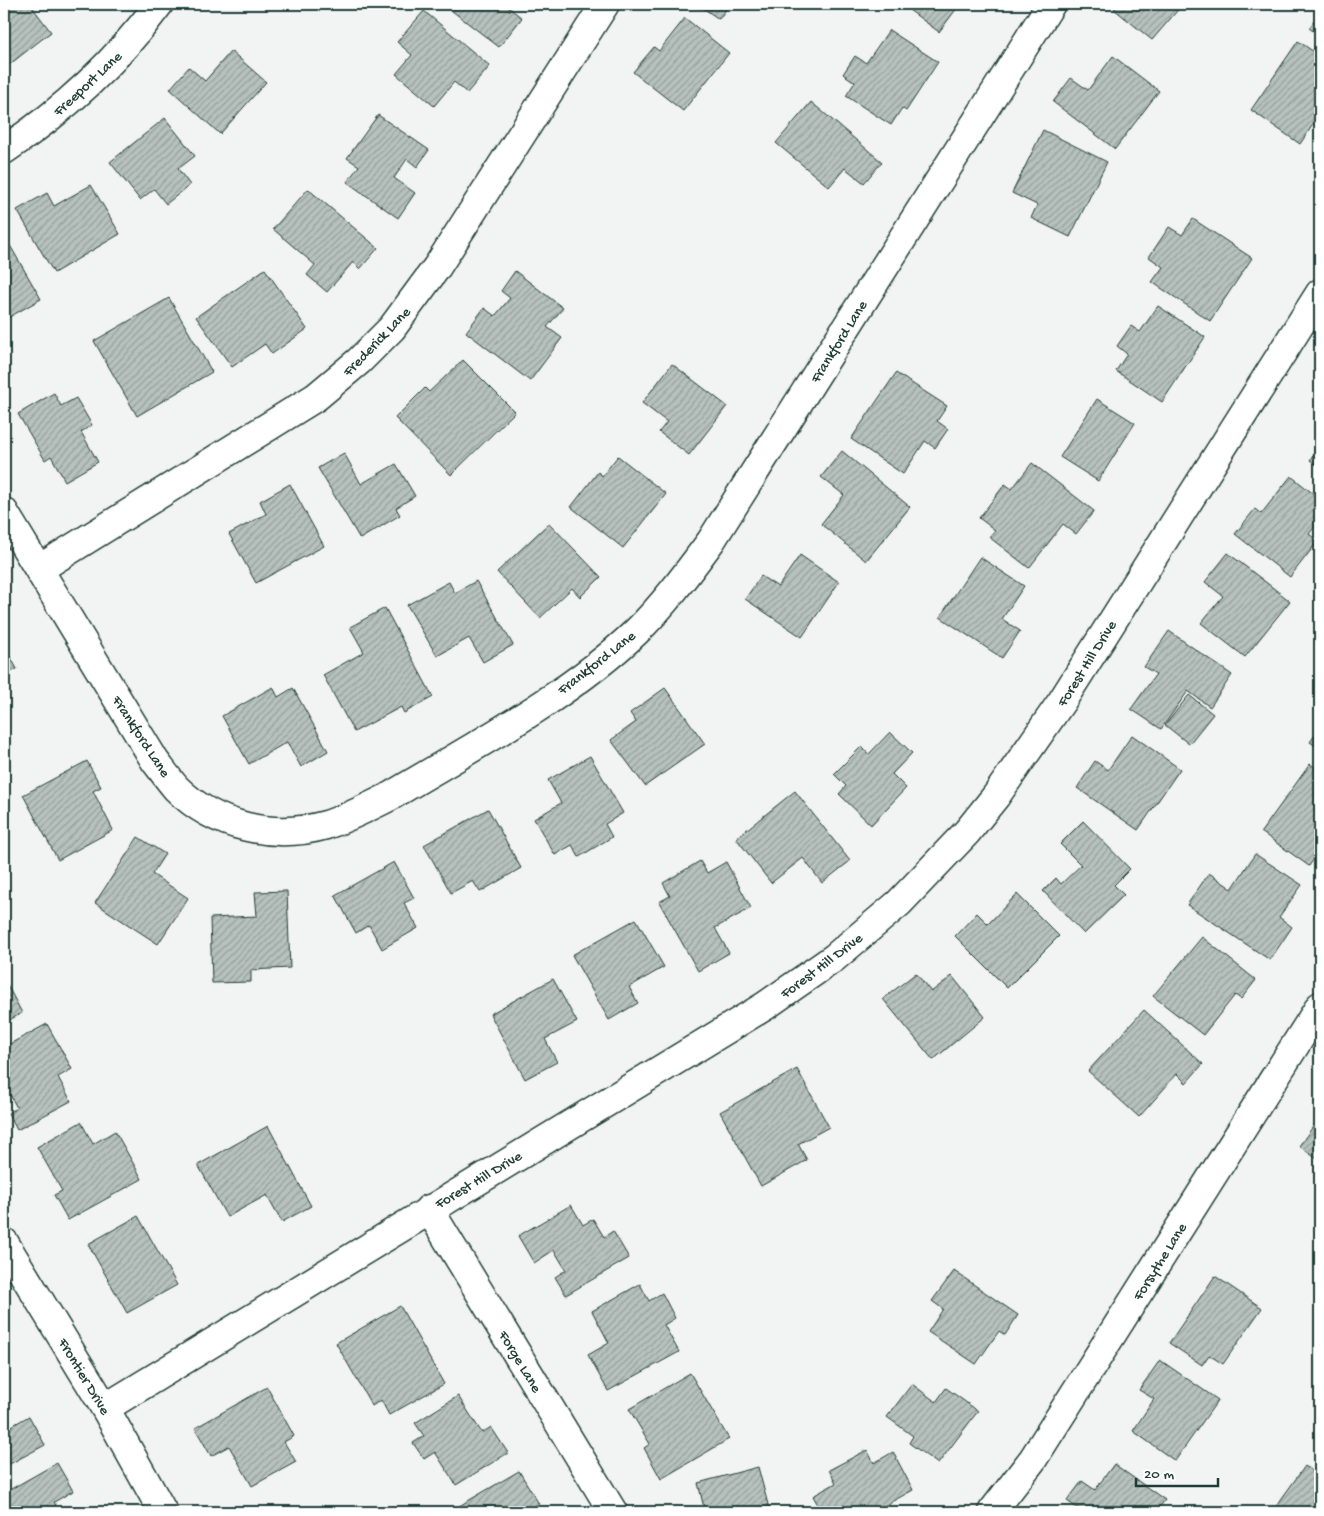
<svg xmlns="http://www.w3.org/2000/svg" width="1324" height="1516" font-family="'Gochi Hand',sans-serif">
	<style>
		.building { fill: url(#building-hatch); stroke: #1f3d34 }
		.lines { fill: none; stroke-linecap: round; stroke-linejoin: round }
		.minor-casing { stroke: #1f3d34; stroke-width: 31 }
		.minor { stroke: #fff; stroke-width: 28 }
		.labels { text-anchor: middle; stroke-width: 4; stroke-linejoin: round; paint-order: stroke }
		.street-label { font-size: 15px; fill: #1f3d34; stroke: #fff }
	</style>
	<defs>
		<pattern id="building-hatch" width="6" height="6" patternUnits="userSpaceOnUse" patternTransform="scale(1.25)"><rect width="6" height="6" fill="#b7c1bd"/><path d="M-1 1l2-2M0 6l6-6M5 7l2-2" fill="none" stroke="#949e9a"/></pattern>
	</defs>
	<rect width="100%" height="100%" fill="#f2f3f3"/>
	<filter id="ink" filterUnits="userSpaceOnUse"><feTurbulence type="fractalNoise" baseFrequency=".02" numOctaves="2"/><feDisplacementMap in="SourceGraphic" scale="10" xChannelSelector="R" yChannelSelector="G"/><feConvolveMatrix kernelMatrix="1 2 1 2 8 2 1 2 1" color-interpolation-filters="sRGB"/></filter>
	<g filter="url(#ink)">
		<!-- building -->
		<g class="building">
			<path d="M4,4H30L51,32L5,68Z"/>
			<path d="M443,4H509L507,6L522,18L499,47Z"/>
			<path d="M697,4H730L719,19Z"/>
			<path d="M901,4H960L939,32Z"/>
			<path d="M1118,4H1183L1152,40L1114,9Z"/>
			<path d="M424,11L490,66L467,93L454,82L434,106L396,74L412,55L397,42Z"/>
			<path d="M1320,13V36L1309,28Z"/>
			<path d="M685,18L729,53L683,111L633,72L654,47L659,51Z"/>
			<path d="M889,30L938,62L906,111L902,108L891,125L846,96L855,82L843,74L855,56L866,63Z"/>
			<path d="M1298,41L1320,56V114L1300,144L1251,110Z"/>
			<path d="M231,51L266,82L220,134L170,89L189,67L205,81Z"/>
			<path d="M1113,56L1159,91L1115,149L1053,102L1071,78L1088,90Z"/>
			<path d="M811,102L882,162L864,183L845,168L829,187L776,143Z"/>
			<path d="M378,115L429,150L417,167L407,159L394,178L415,193L398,218L347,182L359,166L347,158Z"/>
			<path d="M165,118L195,156L178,169L190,185L166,204L154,189L140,200L110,162Z"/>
			<path d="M1043,130L1107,162L1070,237L1031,218L1037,205L1012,193Z"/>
			<path d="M91,185L120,234L54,273L17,210L47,193L54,206Z"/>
			<path d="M308,189L378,248L360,269L353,262L327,292L307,275L315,265L273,229Z"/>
			<path d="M1193,219L1252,258L1210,321L1152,282L1163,267L1149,257L1169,227L1182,235Z"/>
			<path d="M8,242L41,299L4,320V244Z"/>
			<path d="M265,269L307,329L272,354L265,344L232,367L196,317Z"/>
			<path d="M515,271L563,308L547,327L562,338L530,381L466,332L484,308L495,316L510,298L501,291Z"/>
			<path d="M169,298L212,372L137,416L94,341Z"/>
			<path d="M1158,306L1205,337L1162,402L1116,371L1127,354L1117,346L1131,326L1140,332Z"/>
			<path d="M463,360L515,412L451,475L395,418L425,388L429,392Z"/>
			<path d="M672,364L727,406L689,455L659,432L667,422L642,403Z"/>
			<path d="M896,373L947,406L937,421L948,429L935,448L925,441L903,474L851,439Z"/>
			<path d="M54,393L61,406L76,398L92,425L81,432L98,462L65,481L51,456L45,460L18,414Z"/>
			<path d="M1097,399L1135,423L1098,481L1060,457Z"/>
			<path d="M1320,446V468L1310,460Z"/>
			<path d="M842,451L910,507L866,561L821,524L844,495L821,477Z"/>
			<path d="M344,453L361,484L396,464L415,496L396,508L400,515L360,539L318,468Z"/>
			<path d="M618,456L666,494L623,548L571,507L598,472L602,476Z"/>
			<path d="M1032,463L1094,511L1076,534L1063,524L1029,568L989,537L995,530L979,518L1005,484L1012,489Z"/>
			<path d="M1291,476L1320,499V520L1309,534L1318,541L1290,577L1235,534L1255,509L1261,514Z"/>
			<path d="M290,484L324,546L256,583L229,534L266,514L260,501Z"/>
			<path d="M549,523L601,577L580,597L572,588L540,618L497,572Z"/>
			<path d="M1228,553L1290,601L1245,657L1201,623L1223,596L1205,582Z"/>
			<path d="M800,555L839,582L802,637L745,599L761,576L778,587Z"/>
			<path d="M980,557L1024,586L1002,619L1020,631L1002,658L940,617Z"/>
			<path d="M476,581L513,645L483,662L469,638L437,656L407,605L449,582L455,593Z"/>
			<path d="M385,608L433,697L404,713L401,707L354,732L323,675L364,652L350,627Z"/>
			<path d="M1169,631L1232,675L1210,707L1188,691L1161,729L1131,709L1156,674L1144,667Z"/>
			<path d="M4,645L17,669L4,676Z"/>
			<path d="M273,687L278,697L293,688L328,751L301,767L287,742L249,764L222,716Z"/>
			<path d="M665,688L705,744L645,786L611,740L636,722L630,713Z"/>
			<path d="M1189,695L1213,714L1189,744L1165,725Z"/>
			<path d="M1320,728V749L1310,742Z"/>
			<path d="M890,732L912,753L892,774L906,788L871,825L839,794L846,786L834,774L861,747L869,754Z"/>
			<path d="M1132,735L1180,769L1138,830L1077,788L1095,761L1108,770Z"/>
			<path d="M590,756L623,813L605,824L612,837L579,857L572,845L555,855L534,819L561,803L548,780Z"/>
			<path d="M87,761L101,787L93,791L113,830L58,860L23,795Z"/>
			<path d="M1310,764L1320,771V850L1309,866L1261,832Z"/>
			<path d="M795,791L850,861L822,883L803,858L771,883L736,838Z"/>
			<path d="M488,809L521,868L480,892L473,881L451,893L424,845Z"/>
			<path d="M1083,821L1130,869L1114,885L1124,895L1084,934L1043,891L1056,878L1061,884L1081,865L1060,844Z"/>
			<path d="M138,837L165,854L152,874L188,898L158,944L95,903Z"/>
			<path d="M1255,854L1302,885L1279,917L1292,927L1270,960L1187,905L1209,873L1232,889Z"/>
			<path d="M700,861L707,873L726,862L751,908L715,928L729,953L698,971L659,902L670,896L663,883Z"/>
			<path d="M394,862L414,898L404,903L418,928L382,949L369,925L356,933L335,895Z"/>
			<path d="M287,891L290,968L251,970V982L212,983L210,918L257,916L255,892Z"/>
			<path d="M1017,894L1059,936L1007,988L955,936L977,913L988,924Z"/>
			<path d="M636,919L664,967L629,987L638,1003L609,1020L572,955Z"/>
			<path d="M1202,937L1256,980L1241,999L1235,995L1203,1035L1153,996Z"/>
			<path d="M916,973L931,992L952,976L985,1017L933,1060L883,999Z"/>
			<path d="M4,979L22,1013L4,1023Z"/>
			<path d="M553,979L577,1022L545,1039L557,1062L525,1079L490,1014Z"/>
			<path d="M1144,1010L1203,1064L1186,1083L1177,1074L1139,1117L1088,1071Z"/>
			<path d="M47,1024L72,1069L58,1077L71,1101L17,1130L8,1113L17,1108L4,1083V1047Z"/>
			<path d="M797,1069L829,1127L798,1144L807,1160L761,1186L720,1112Z"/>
			<path d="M1320,1117V1161L1299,1146Z"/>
			<path d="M81,1122L93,1144L115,1131L142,1179L68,1220L54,1195L62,1191L37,1147Z"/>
			<path d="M268,1126L311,1206L282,1222L267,1195L227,1217L198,1165Z"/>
			<path d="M571,1205L583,1225L593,1219L604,1237L613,1231L629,1258L566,1295L555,1277L566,1270L554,1250L534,1263L518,1236Z"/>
			<path d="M138,1216L177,1285L127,1313L88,1244Z"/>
			<path d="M954,1271L1018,1315L1005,1335L999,1331L976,1364L928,1332L943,1309L932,1301Z"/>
			<path d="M1215,1276L1262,1308L1223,1364L1209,1355L1202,1365L1169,1343Z"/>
			<path d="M640,1284L649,1301L662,1293L675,1318L664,1325L679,1352L608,1391L588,1355L609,1343L592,1311Z"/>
			<path d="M400,1306L444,1384L389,1415L381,1400L372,1406L336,1343Z"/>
			<path d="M1160,1360L1218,1400L1175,1461L1133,1431L1154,1399L1139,1390Z"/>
			<path d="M690,1373L729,1439L661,1479L644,1448L650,1444L629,1409Z"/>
			<path d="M912,1384L936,1402L946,1388L978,1411L938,1464L909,1443L913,1436L887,1417Z"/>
			<path d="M267,1387L294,1436L284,1442L296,1462L252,1486L229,1446L211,1456L195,1428Z"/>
			<path d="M458,1396L482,1433L491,1427L508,1453L456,1485L435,1452L424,1459L413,1443L424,1436L415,1423Z"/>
			<path d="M29,1416L45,1445L4,1467V1421L8,1428Z"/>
			<path d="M867,1450L874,1463L893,1452L913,1490L873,1512H822L813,1496L836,1483L829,1470Z"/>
			<path d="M57,1463L73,1491L54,1502L60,1512H4V1493Z"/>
			<path d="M1114,1464L1165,1500L1156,1512H1083L1067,1501L1082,1481L1095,1490Z"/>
			<path d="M1305,1466L1320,1477V1512H1272Z"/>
			<path d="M758,1467L770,1512H705L698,1483Z"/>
			<path d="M519,1471L539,1504L528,1510L530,1512H449Z"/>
		</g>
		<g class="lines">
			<!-- minor casing -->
			<g class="minor-casing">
				<g id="minor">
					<path d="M4,150C65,110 116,62 159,4"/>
					<path d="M4,512L155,761C162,770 169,780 176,788C215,827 274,840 326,825C348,818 369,807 389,797C470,748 568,697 636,632C664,605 688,572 711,541L1051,4"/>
					<path d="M39,569L316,397L359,361L392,328L437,267L605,4"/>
					<path d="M429,1209L613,1512"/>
					<path d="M4,1242L105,1408L163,1512"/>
					<path d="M105,1408L765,1006L834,958L899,903L967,832L996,796L1062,701L1320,293"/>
					<path d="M992,1512L1033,1459L1320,1006"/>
				</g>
			</g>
			<!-- minor -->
			<use href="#minor" class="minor"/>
		</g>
	</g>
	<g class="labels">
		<!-- street labels -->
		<g class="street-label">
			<text transform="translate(87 83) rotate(-43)" y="5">Freeport Lane</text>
			<text transform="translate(376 341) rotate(-46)" y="5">Frederick Lane</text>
			<text transform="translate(838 341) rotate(-58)" y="5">Frankford Lane</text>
			<text transform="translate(596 662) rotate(-38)" y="5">Frankford Lane</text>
			<text transform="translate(1086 663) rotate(-58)" y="5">Forest Hill Drive</text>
			<text transform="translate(142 736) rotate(57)" y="5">Frankford Lane</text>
			<text transform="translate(821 965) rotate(-37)" y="5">Forest Hill Drive</text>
			<text transform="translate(478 1179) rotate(-31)" y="5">Forest Hill Drive</text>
			<text transform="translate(1159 1261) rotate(-58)" y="5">Forsythe Lane</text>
			<text transform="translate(521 1361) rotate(59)" y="5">Forge Lane</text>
			<text transform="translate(85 1376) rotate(59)" y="5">Frontier Drive</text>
		</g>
	</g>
	<!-- margin -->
	<rect width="1324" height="1516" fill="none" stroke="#fff" stroke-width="20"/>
	<rect x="10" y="10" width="1304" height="1496" fill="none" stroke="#1f3d34" stroke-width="2" filter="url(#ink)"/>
	<!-- scale -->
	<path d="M1136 1478v8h82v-8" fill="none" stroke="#1f3d34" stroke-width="2.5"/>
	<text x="1144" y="1478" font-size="15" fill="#1f3d34" stroke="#ffffff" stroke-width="4" paint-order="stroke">20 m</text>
</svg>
